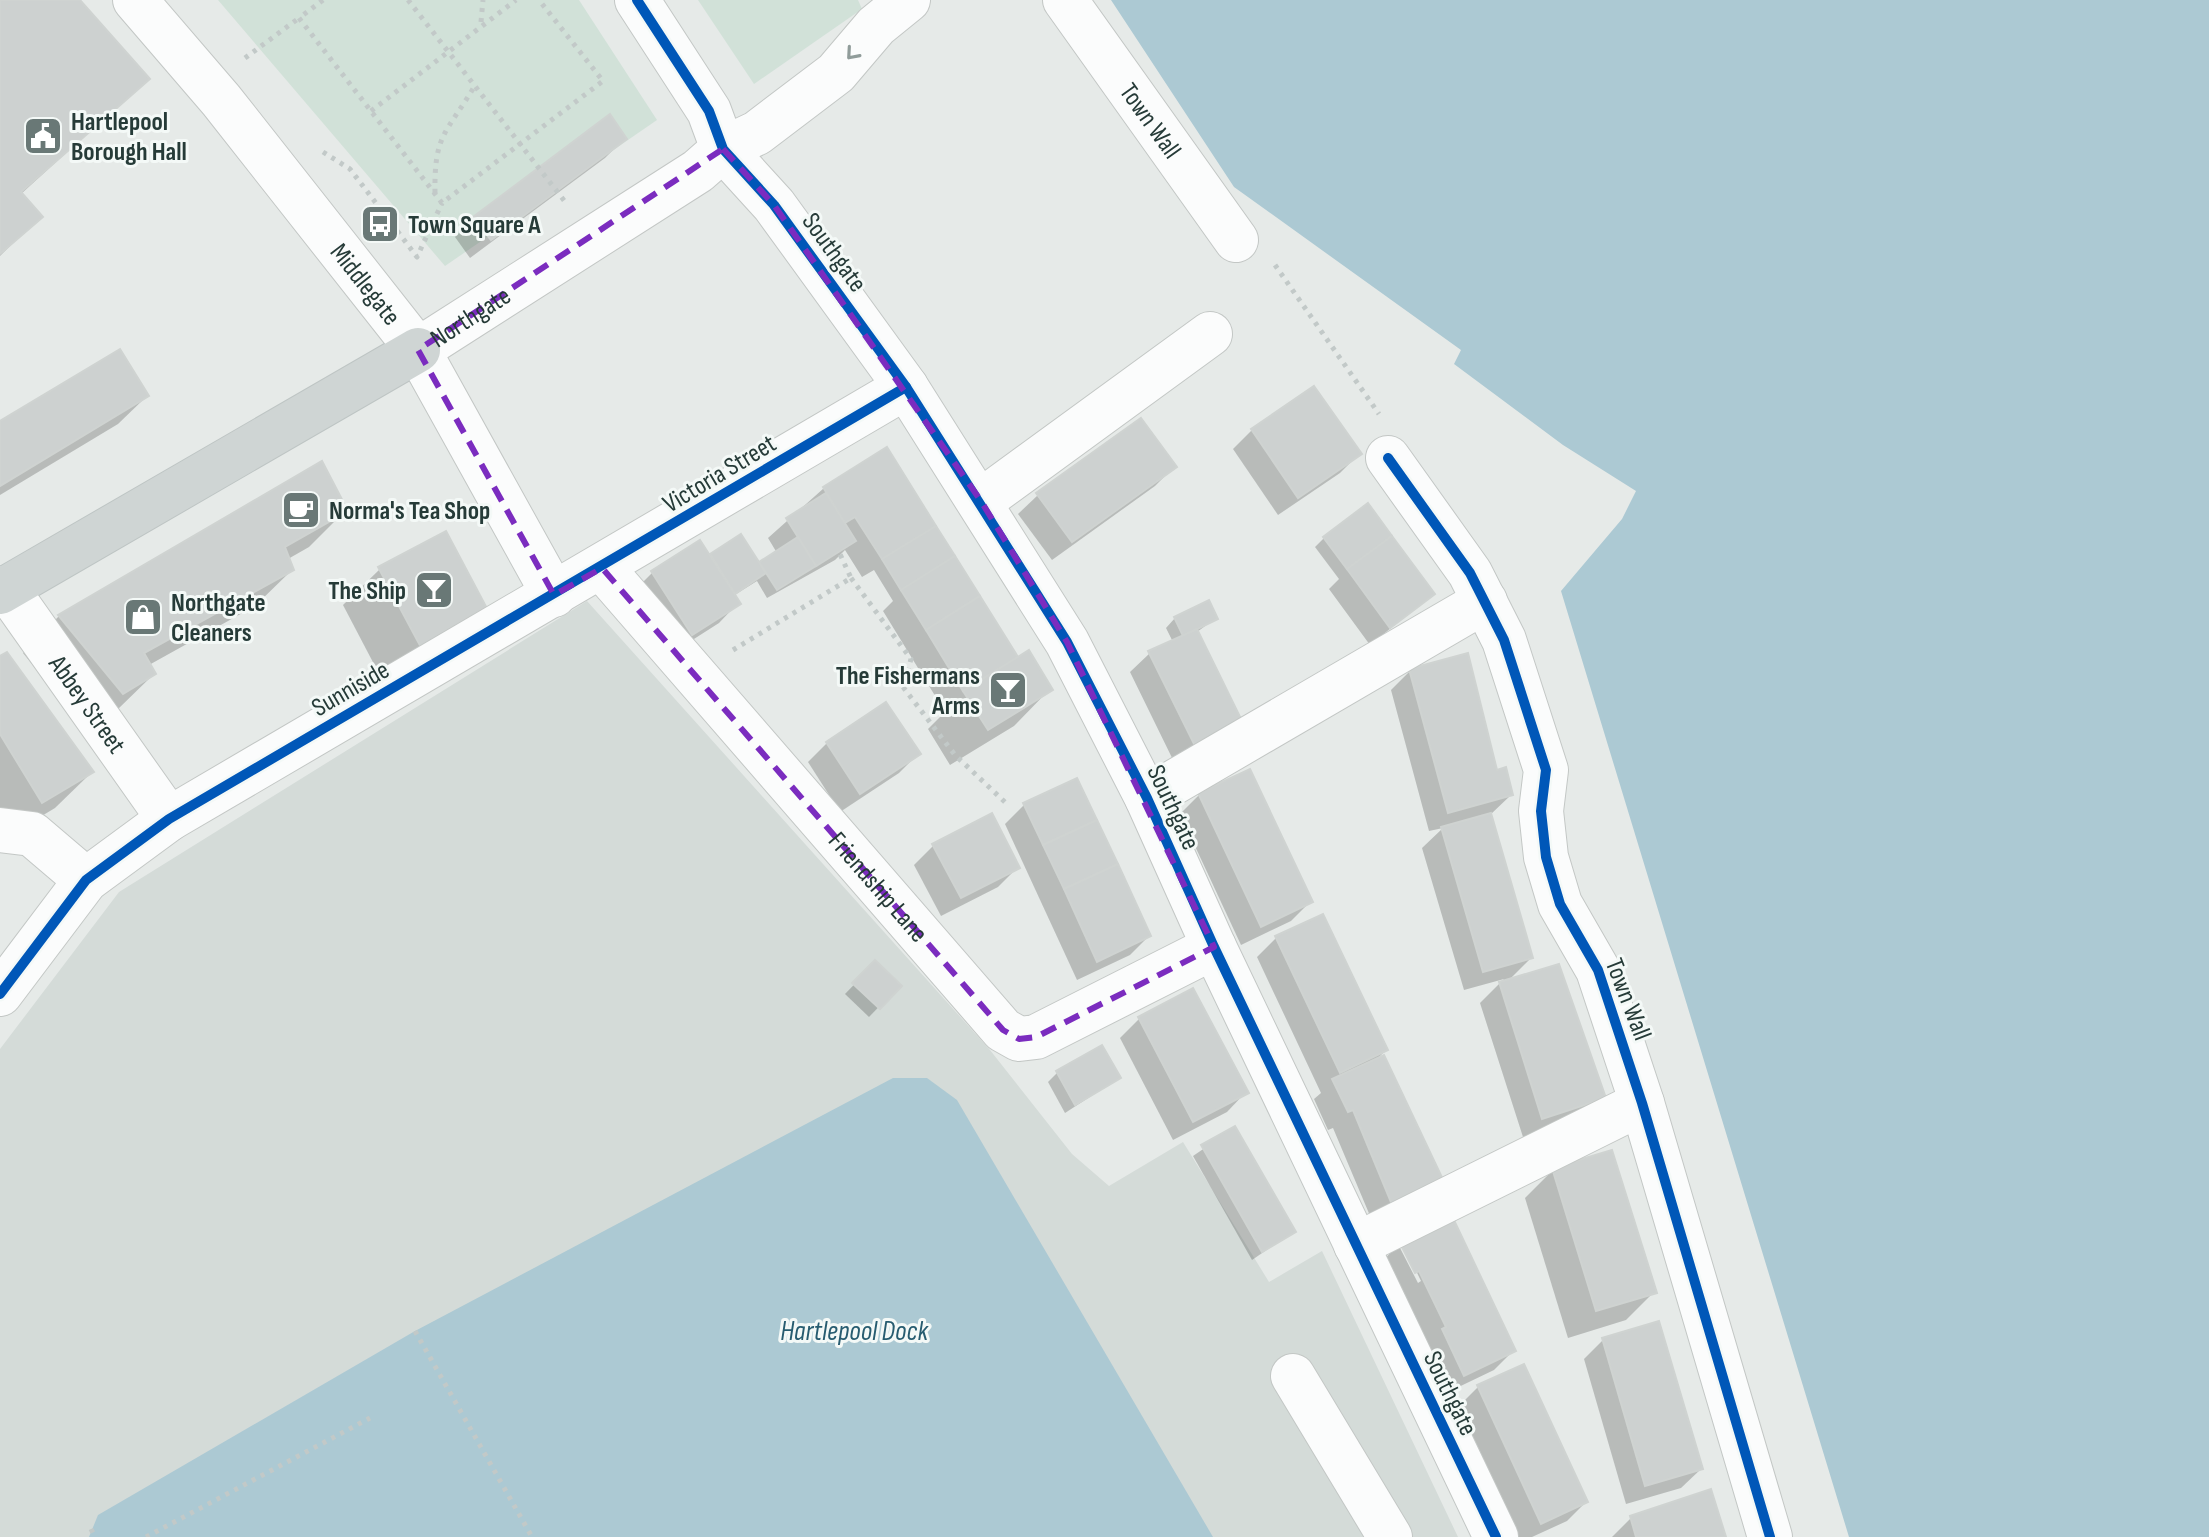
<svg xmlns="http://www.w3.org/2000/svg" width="2209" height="1537" font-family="'Sofia Sans Condensed',sans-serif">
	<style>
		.built { fill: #d4dbd8 }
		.green { fill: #d1e1d8 }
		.water { fill: #acc9d3 }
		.shadow { fill: #0003; fill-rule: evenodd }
		.building { fill: #cdd1d0; stroke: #cfd3d1; stroke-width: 2 }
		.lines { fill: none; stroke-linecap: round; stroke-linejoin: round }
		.minor-casing { stroke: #c3c7c5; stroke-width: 46 }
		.major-casing { stroke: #bec5c4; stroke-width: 46 }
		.path { stroke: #c2c9c8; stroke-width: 5; stroke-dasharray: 4 6; stroke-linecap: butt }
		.minor { stroke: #fbfcfc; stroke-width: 44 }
		.major { stroke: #cfd5d4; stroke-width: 44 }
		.cycleway-casing { stroke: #f4f9f7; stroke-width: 15 }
		.cycleway { stroke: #0057b8; stroke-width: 10 }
		.oneway { stroke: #909c9a }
		.marked { fill: none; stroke: #7b2cbf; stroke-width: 6; stroke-dasharray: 16 10; stroke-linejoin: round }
		.labels { text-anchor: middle; stroke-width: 6; stroke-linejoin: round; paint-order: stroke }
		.street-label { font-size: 26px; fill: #263b38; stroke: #f4f9f7 }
		.poi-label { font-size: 26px; font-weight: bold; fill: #263b38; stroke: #f4f9f7; text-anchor: start }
		.water-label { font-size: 28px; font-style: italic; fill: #275c70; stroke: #f4f9f7 }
	</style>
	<rect width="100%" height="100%" fill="#e6eae8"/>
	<!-- built -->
	<path class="built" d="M587,601L990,1050L1072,1154L1109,1186L1183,1142L1269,1282L1322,1251L1458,1537H0V1049L119,892Z"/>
	<!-- green -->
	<g class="green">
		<path d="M218,0H579L657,120L445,266Z"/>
		<path d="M698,0H858L862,9L754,84Z"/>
	</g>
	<!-- water -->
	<g class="water">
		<path d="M1111,0H2209V1537H1849L1561,591L1622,519L1636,491L1563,445L1454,364L1461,350L1234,187Z"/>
		<path d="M893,1078H927L957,1100L1213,1537H89L98,1515L415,1331Z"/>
	</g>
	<!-- shadow -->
	<g class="shadow">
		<path d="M0,0H78L147,79L21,194L40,216L0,256Z"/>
		<path d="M624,139L605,158L470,258L455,237L474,218Z"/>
		<path d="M147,396L118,424L0,495V423Z"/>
		<path d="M1252,430L1359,454L1340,473L1278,515L1233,449Z"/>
		<path d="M1174,467L1155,486L1052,560L1018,514L1038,495Z"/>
		<path d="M824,488L1050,689L1014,726L950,765L928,729L945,712L883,611L893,601L874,570L862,577L845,550L835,560L767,598L757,581L733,596L738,603L719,623L672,653L633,592L652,573L709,558L741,537L758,565L777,553L768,538Z"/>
		<path d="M346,510L309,547L288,559L292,570L255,606L149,665L154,674L117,710L85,730L23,653L59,616Z"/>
		<path d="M1324,538L1433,594L1370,645L1329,589L1339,579L1315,547Z"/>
		<path d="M380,569L489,617L387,689L343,605Z"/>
		<path d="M1175,618H1216L1197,632L1242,726L1177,768L1130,672L1150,653L1173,642L1166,628Z"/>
		<path d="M0,659L92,772L55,808L5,838L0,830Z"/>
		<path d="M1410,671L1511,795L1490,815L1531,958L1507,982L1603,1098L1584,1117L1523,1137L1480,1003L1504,979L1464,990L1422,848L1443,828L1429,831L1391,690Z"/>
		<path d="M827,743L918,754L899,773L840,812L808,762Z"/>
		<path d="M1249,772L1310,902L1291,921L1241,945L1180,814L1199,795Z"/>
		<path d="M1076,780L1149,936L1130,955L1077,980L1005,824L1024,805Z"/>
		<path d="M933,846L1018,867L998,887L941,916L914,865Z"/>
		<path d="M1276,938L1386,1050L1375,1061L1444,1188L1376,1230L1333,1128L1328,1130L1314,1099L1321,1093L1257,957Z"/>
		<path d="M875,963L899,986L869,1017L845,994Z"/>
		<path d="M1193,991L1246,1092L1227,1112L1173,1140L1120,1038L1139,1019Z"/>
		<path d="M1057,1073L1119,1078L1065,1113L1048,1082Z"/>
		<path d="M1234,1128L1293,1232L1252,1260L1193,1156Z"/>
		<path d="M1553,1170L1654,1292L1626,1320L1568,1338L1525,1198Z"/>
		<path d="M1401,1243L1513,1351L1494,1370L1444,1394L1381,1262ZM1400,1248H1405L1421,1281L1418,1283Z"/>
		<path d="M1603,1340L1701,1469L1681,1488L1626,1504L1584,1359Z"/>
		<path d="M1523,1366L1586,1502L1567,1521L1532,1537H1519L1459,1406L1478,1387Z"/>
		<path d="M1631,1518L1724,1537H1612Z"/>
	</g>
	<!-- building -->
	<g class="building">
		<path d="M0,0H80L150,79L21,192L43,217L0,254Z"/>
		<path d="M610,114L627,139L491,240L473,217Z"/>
		<path d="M120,349L149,396L0,486V421Z"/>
		<path d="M1314,386L1362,454L1298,498L1251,429Z"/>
		<path d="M1141,418L1177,467L1072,542L1036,493Z"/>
		<path d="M887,447L936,526L882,559L855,517L845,523L823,487Z"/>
		<path d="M322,461L348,511L285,547L294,570L144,653L156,674L123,694L58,615Z"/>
		<path d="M826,493L856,541L816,566L786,518Z"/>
		<path d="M1368,503L1392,536L1347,569L1323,537Z"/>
		<path d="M936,526L955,556L901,590L882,559Z"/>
		<path d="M446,531L491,616L424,653L378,567Z"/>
		<path d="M741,534L766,573L735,594L710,554Z"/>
		<path d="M1392,536L1435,594L1390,628L1347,569Z"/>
		<path d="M798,537L816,566L777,590L759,562Z"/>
		<path d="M700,540L741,604L692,635L651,571Z"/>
		<path d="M955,556L980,596L926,630L901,590Z"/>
		<path d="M980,596L1018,657L963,691L926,630Z"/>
		<path d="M1209,600L1218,619L1183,636L1174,617Z"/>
		<path d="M1197,629L1245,727L1197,750L1148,651Z"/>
		<path d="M1029,650L1053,690L988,730L963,691Z"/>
		<path d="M7,652L94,772L42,803L0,734V656Z"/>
		<path d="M1468,653L1497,770L1506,767L1513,795L1448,813L1409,669Z"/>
		<path d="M886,702L921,754L860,794L826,742Z"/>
		<path d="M1250,769L1313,902L1261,927L1198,793Z"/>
		<path d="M1077,778L1097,820L1043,845L1023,803Z"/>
		<path d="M992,813L1020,868L961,898L932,844Z"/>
		<path d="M1491,813L1533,958L1483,972L1441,827Z"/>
		<path d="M1097,820L1118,864L1064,889L1043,845Z"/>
		<path d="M1118,864L1151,936L1097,962L1064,889Z"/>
		<path d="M1323,914L1388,1050L1340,1073L1275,936Z"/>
		<path d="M875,960L902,986L880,1009L852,983Z"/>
		<path d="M1559,964L1606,1098L1542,1119L1499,982Z"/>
		<path d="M1193,988L1249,1093L1193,1122L1138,1017Z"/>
		<path d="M1102,1045L1121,1078L1075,1105L1056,1071Z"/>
		<path d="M1384,1055L1447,1188L1395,1212L1353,1110L1348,1112L1332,1079Z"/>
		<path d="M1235,1126L1296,1232L1262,1252L1201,1145Z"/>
		<path d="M1612,1150L1657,1293L1596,1311L1552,1168Z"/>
		<path d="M1452,1216L1516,1351L1464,1376L1442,1329L1446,1327L1419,1271L1415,1273L1399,1241Z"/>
		<path d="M1659,1321L1703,1469L1645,1486L1602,1338Z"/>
		<path d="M1524,1364L1588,1502L1541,1524L1477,1385Z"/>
		<path d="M1711,1489L1726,1537H1636L1630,1516Z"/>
	</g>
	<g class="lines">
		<!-- minor casing -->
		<g class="minor-casing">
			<g id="minor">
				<path id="s1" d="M135,0L221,100L418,350L554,595"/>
				<path d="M637,0L709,111L723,149L774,205L906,387L1067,642L1147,798L1214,947L1496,1537"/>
				<path id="s2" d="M1065,0L1236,240"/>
				<path id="s3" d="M418,350L698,171L723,149L757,133L836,73L876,26L908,0"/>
				<path d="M1388,458L1470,573L1504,640L1546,770L1541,811L1546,857L1560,904L1598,970L1642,1103L1770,1537"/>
				<path d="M981,501L1210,334"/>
				<path id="s4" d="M602,568L1003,1030L1019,1039L1036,1037L1214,947"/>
				<path id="s5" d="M6,588L169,819"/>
				<path d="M1147,798L1485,601"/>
				<path d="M0,830L32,834L86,880"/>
				<path d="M0,994L86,880L169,819L906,387"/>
				<path d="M1356,1245L1642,1103"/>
				<path d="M1293,1376L1390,1537"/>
			</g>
		</g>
		<!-- major casing -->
		<g class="major-casing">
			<path id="major" d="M0,592L418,350"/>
		</g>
		<!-- path -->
		<g class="path">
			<path d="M323,0L299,18L442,203L603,81L539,0"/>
			<path d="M408,0L566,203"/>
			<path d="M481,22L483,0"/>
			<path d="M245,58L299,18"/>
			<path d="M371,111L516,0"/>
			<path d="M323,152L350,169L417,257L442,203"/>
			<path d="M435,193C434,134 446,134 474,87"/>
			<path d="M1275,265L1379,414"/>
			<path d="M851,578L911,659L903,687L955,755L1007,804"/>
			<path d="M733,650L851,578L839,552"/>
			<path d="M415,1331L532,1537"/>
			<path d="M91,1529L95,1537"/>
			<path d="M146,1537L370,1418"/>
		</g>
		<!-- minor -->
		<use href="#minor" class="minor"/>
		<!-- major -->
		<use href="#major" class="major"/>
		<!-- cycleway casing -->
		<g class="cycleway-casing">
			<g id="cycleway">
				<path d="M637,0L709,111L723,149L774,205L906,387L1067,642L1147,798L1214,947L1496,1537"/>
				<path d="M1388,458L1470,573L1504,640L1546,770L1541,811L1546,857L1560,904L1598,970L1642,1103L1770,1537"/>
				<path d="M0,994L86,880L169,819L906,387"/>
			</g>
		</g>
		<!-- cycleway -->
		<use href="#cycleway" class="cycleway"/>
	</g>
	<!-- one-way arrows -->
	<defs><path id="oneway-chevron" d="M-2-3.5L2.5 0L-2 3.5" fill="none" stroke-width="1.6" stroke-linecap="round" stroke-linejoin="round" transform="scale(2)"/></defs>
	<use class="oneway" href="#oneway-chevron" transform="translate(852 54) rotate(131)"/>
	<!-- marked area -->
	<path class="marked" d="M723,149L774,205L981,501L1067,642L1214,947L1036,1037L1019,1039L1003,1030L602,568L554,595L418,350Z"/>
	<!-- icons -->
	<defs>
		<g id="civic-square" transform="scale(2)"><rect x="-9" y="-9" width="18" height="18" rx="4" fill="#697876" stroke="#f4f9f7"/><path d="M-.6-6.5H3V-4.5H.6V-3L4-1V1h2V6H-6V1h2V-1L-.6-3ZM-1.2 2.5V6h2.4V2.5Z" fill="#fff"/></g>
		<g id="bus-square" transform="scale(2)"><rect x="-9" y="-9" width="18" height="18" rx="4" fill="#697876" stroke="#f4f9f7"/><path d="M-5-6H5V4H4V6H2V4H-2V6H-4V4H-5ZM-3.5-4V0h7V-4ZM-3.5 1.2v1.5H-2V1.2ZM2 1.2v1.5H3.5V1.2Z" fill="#fff"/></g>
		<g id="cafe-square" transform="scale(2)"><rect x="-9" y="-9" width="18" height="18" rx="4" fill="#697876" stroke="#f4f9f7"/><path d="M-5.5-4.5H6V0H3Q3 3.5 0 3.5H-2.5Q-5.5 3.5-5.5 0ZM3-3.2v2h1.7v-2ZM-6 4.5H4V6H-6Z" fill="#fff"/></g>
		<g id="bar-square" transform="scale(2)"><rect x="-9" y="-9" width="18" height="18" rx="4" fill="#697876" stroke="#f4f9f7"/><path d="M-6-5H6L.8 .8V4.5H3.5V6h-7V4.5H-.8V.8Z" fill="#fff"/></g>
		<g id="shop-square" transform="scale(2)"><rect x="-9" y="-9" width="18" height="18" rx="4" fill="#697876" stroke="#f4f9f7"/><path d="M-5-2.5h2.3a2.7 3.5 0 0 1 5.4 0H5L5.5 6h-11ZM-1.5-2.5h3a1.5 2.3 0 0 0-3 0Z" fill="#fff"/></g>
	</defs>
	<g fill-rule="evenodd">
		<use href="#civic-square" x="43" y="136"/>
		<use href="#bus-square" x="380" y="224"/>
		<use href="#cafe-square" x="301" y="510"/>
		<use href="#bar-square" x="434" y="590"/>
		<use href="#shop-square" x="143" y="617"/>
		<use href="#bar-square" x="1008" y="690"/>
	</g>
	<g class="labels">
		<!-- street labels -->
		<g class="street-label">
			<text dy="9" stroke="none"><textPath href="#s2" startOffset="148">Town Wall</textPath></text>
			<text transform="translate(835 252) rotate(54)" y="9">Southgate</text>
			<text dy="9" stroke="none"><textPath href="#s1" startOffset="366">Middlegate</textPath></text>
			<text dy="9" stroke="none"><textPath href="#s3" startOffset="62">Northgate</textPath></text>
			<text transform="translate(719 473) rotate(-31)" y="9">Victoria Street</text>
			<text transform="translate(350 688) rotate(-30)" y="9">Sunniside</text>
			<text dy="9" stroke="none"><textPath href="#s5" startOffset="142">Abbey Street</textPath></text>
			<text transform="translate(1174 807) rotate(65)" y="9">Southgate</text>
			<text dy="9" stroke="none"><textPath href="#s4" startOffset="422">Friendship Lane</textPath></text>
			<text transform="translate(1629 999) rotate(69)" y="9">Town Wall</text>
			<text transform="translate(1451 1393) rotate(64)" y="9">Southgate</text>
		</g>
		<!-- poi labels -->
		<g class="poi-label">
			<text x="71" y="130">Hartlepool<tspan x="71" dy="30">Borough Hall</tspan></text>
			<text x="408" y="233">Town Square A</text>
			<text x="329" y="519">Norma's Tea Shop</text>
			<text x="406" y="599" text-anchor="end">The Ship</text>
			<text x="171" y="611">Northgate<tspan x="171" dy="30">Cleaners</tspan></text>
			<text x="980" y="684" text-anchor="end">The Fishermans<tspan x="980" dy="30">Arms</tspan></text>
		</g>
		<!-- water labels -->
		<g class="water-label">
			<text x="854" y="1340">Hartlepool Dock</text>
		</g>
	</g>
</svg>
